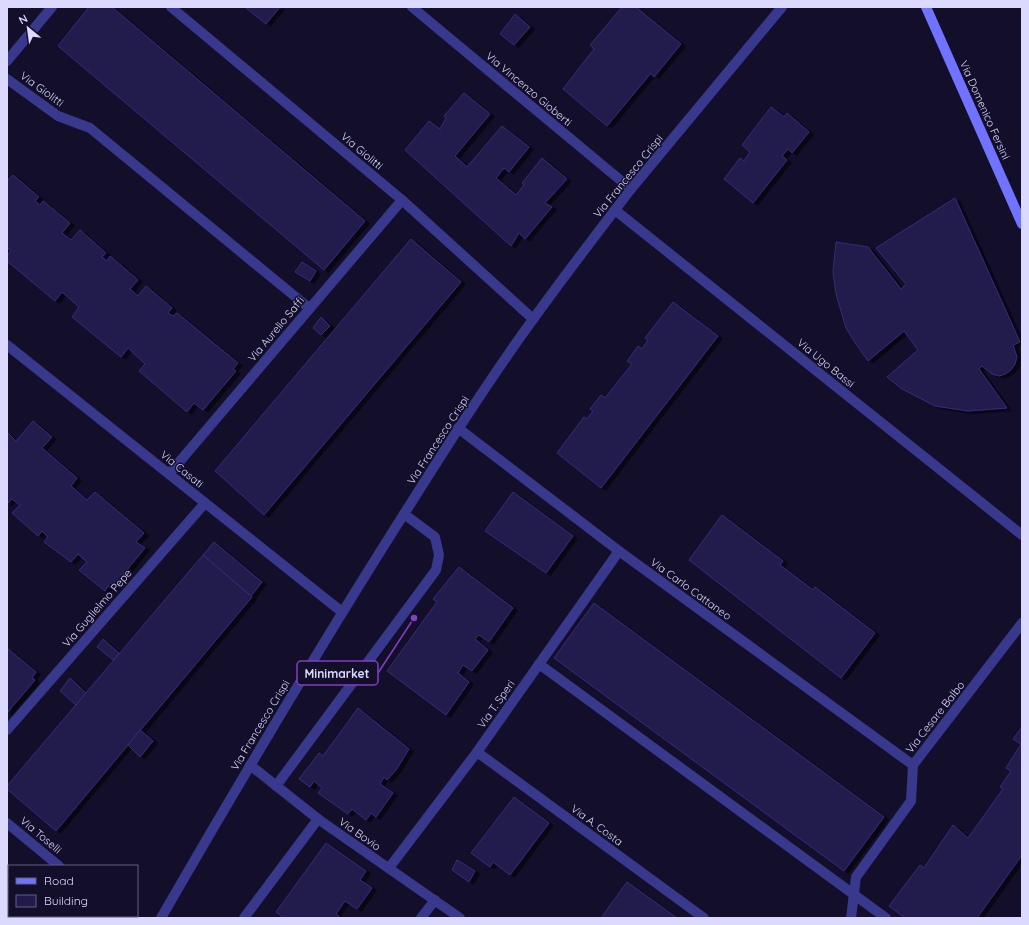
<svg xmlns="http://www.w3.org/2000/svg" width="1029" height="925" font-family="Quicksand,sans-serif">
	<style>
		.building { fill: #221a4d; stroke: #372b7b; filter: url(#shadow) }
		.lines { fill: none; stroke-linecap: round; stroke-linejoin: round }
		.service { stroke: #38388d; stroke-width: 10 }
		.pedestrian { stroke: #38388d; stroke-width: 10 }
		.minor { stroke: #38388d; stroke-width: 10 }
		.secondary { stroke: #7073ff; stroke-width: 10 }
		.labels { text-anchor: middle; stroke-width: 3; stroke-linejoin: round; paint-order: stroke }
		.street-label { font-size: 11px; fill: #dcd9ff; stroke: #130f2b }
		.leader { fill: none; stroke: #853dc5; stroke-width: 1.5 }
		.callout-dot { fill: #853dc5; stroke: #130f2b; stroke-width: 1.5 }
		.callout { fill: #130f2b; stroke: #853dc5; stroke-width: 1.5 }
		.callout-label { font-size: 12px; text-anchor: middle; font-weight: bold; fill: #dcd9ff }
	</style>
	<defs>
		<filter id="shadow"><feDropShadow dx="4.5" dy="2.5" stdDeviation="0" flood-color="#0009"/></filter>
	</defs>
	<rect width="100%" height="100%" fill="#130f2b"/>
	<!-- building -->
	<g class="building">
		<path d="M89,7H112L365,221L324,270L58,46Z"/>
		<path d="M245,7H280L266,24Z"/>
		<path d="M622,7H636L681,44L654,77L651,73L607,126L563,89L594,49L590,45Z"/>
		<path d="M515,14L530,27L514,45L500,34Z"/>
		<path d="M464,93L490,114L455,156L467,167L502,126L529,147L509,172L504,168L496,178L516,195L524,185L522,183L542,158L567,179L545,203L552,207L525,239L519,233L511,246L405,150L429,121L440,129L446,118L444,116Z"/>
		<path d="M771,107L784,117L787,113L809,132L792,153L788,149L782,156L787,160L753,203L724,179L740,158L744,161L750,152L742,145Z"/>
		<path d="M13,175L39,197L35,201L40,205L43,201L70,223L62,233L71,240L80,230L106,253L102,257L107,261L110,256L138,280L130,289L138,296L146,286L172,308L168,313L173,316L177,313L238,363L233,369L236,371L203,410L194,403L187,412L139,371L145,364L128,348L121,357L72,317L79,307L62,292L55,301L7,261V256L11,251L7,247V181Z"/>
		<path d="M955,198L1020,342L1013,345L1017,357L1015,364L1011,370L1005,374L999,376L992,374L982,366L979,369L1007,408L968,411L935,406L902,389L887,377L918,350L904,331L868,361L856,344L846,328L836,294L833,272L836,242L868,247L901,289L906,284L876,248Z"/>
		<path d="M411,239L461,282L264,515L215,471Z"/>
		<path d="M302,262L316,271L310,281L295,272Z"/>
		<path d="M673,302L718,336L601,488L557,453L584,417L587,419L593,411L590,409L601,395L605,398L632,364L627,361L638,346L642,349L648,340L645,338Z"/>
		<path d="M321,317L330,326L321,335L313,328Z"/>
		<path d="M33,421L52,437L42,448L77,478L71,486L87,500L95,492L144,533L136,542L145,548L111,589L108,586L105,591L79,570L87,562L78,554L71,562L44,542L48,537L42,531L38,536L12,513L20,505L12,499L7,504V432L16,441Z"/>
		<path d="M513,492L573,536L546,573L485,531Z"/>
		<path d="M722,515L783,561L780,565L813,590L815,587L875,633L841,678L689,560Z"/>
		<path d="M214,542L262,582L251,596L203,555Z"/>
		<path d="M203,555L252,597L56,831L7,789V786Z"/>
		<path d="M459,567L513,608L489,642L479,635L475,639L488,650L472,671L463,665L458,673L469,682L446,715L387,671L437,602L433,599Z"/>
		<path d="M594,603L884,817L844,871L554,658Z"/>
		<path d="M103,639L119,653L113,660L97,647Z"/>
		<path d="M7,648L36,672L32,678L35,680L7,713Z"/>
		<path d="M70,678L86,693L76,705L60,691Z"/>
		<path d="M358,708L409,749L396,770L387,780L384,777L380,784L393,793L376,817L371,813L366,820L352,809L348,814L318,793L322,788L314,781L310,787L299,779L319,753L323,756Z"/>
		<path d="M1022,727V855L977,918H905L889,906L920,865L924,868L953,825L968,838L1003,789L1000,787L1011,771L1006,768L1021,744L1013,739Z"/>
		<path d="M140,730L153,741L140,757L128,745Z"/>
		<path d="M514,797L549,823L510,875L493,862L490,867L471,853Z"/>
		<path d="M326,843L366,871L360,880L372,888L357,909L345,901L336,914L341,918H284L276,912Z"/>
		<path d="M457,860L475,871L469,882L452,870Z"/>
		<path d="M627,882L677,918H601Z"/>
		<path d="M9,889V916H58L60,918H7V891Z"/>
		<path d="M63,916H84L86,918H61Z"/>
	</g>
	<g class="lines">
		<!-- service -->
		<path class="service" d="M276,786L436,570L439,555L435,537L404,514"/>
		<!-- pedestrian -->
		<path class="pedestrian" d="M539,664L886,918"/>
		<!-- minor -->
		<g class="minor">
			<path d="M171,7L402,200L533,319"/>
			<path d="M412,7L631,189"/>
			<path d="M7,61L52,7"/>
			<path d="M7,79L58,116L90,128L309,308"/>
			<path d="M615,210L1022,535"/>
			<path d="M7,345L342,612"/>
			<path d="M458,428L619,551L913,765"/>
			<path d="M169,474L402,200"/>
			<path d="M7,730L205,503"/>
			<path d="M477,752L704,918"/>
			<path d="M250,765L318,819L460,918"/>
			<path d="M7,823L59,866"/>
			<path d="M389,868L477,752L619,551"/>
			<path d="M120,916L122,918"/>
			<path d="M161,918C242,778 324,639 411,503C450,441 490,378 534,318C565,275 598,232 631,189L782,7"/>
			<path d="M244,918L318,819"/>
			<path d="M421,918L435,900"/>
			<path d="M851,918L856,877L911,801L913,765L1022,623"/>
		</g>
		<!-- secondary -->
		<path class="secondary" d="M926,7L1022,224"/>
	</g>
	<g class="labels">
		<!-- street labels -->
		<g class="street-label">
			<text transform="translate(42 89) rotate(36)" y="4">Via Giolitti</text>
			<text transform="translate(529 89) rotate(40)" y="4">Via Vincenzo Gioberti</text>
			<text transform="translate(985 110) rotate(66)" y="4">Via Domenico Fersini</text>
			<text transform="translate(362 151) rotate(40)" y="4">Via Giolitti</text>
			<text transform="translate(628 176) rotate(-51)" y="4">Via Francesco Crispi</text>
			<text transform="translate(276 329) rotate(-50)" y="4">Via Aurelio Saffi</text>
			<text transform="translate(826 363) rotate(39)" y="4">Via Ugo Bassi</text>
			<text transform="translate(438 440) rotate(-57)" y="4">Via Francesco Crispi</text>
			<text transform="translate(182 469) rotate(39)" y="4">Via Casati</text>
			<text transform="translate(691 589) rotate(36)" y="4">Via Carlo Cattaneo</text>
			<text transform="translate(97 608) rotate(-49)" y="4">Via Guglielmo Pepe</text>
			<text transform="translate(496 704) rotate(-55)" y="4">Via T. Speri</text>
			<text transform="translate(935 717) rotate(-52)" y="4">Via Cesare Balbo</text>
			<text transform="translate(260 725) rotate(-59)" y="4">Via Francesco Crispi</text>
			<text transform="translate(597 825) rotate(36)" y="4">Via A. Costa</text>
			<text transform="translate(360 834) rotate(35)" y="4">Via Bovio</text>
			<text transform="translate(41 835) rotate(40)" y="4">Via Toselli</text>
		</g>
	</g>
	<!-- callouts -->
	<path class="leader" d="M414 618L378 673"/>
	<circle class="callout-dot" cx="414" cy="618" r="4"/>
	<rect class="callout" x="297" y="661" width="81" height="24" rx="4"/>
	<g class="callout-label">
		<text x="337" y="678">Minimarket</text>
	</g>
	<!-- border -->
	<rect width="1029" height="925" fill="none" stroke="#dcd9ff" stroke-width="16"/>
	<!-- legend -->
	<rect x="8" y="865" width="130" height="52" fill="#130f2b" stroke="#636080"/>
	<rect x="16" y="878" width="20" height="6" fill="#7073ff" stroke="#636080"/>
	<text x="44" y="885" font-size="12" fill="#dcd9ff">Road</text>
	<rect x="16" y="895" width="20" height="12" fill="#221a4d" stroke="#636080"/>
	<text x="44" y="905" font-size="12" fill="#dcd9ff">Building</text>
	<!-- north arrow -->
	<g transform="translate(28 28) rotate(331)" stroke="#130f2b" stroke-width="3" paint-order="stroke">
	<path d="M0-3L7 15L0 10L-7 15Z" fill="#dcd9ff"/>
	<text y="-6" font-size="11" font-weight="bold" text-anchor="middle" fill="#dcd9ff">N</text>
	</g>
</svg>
